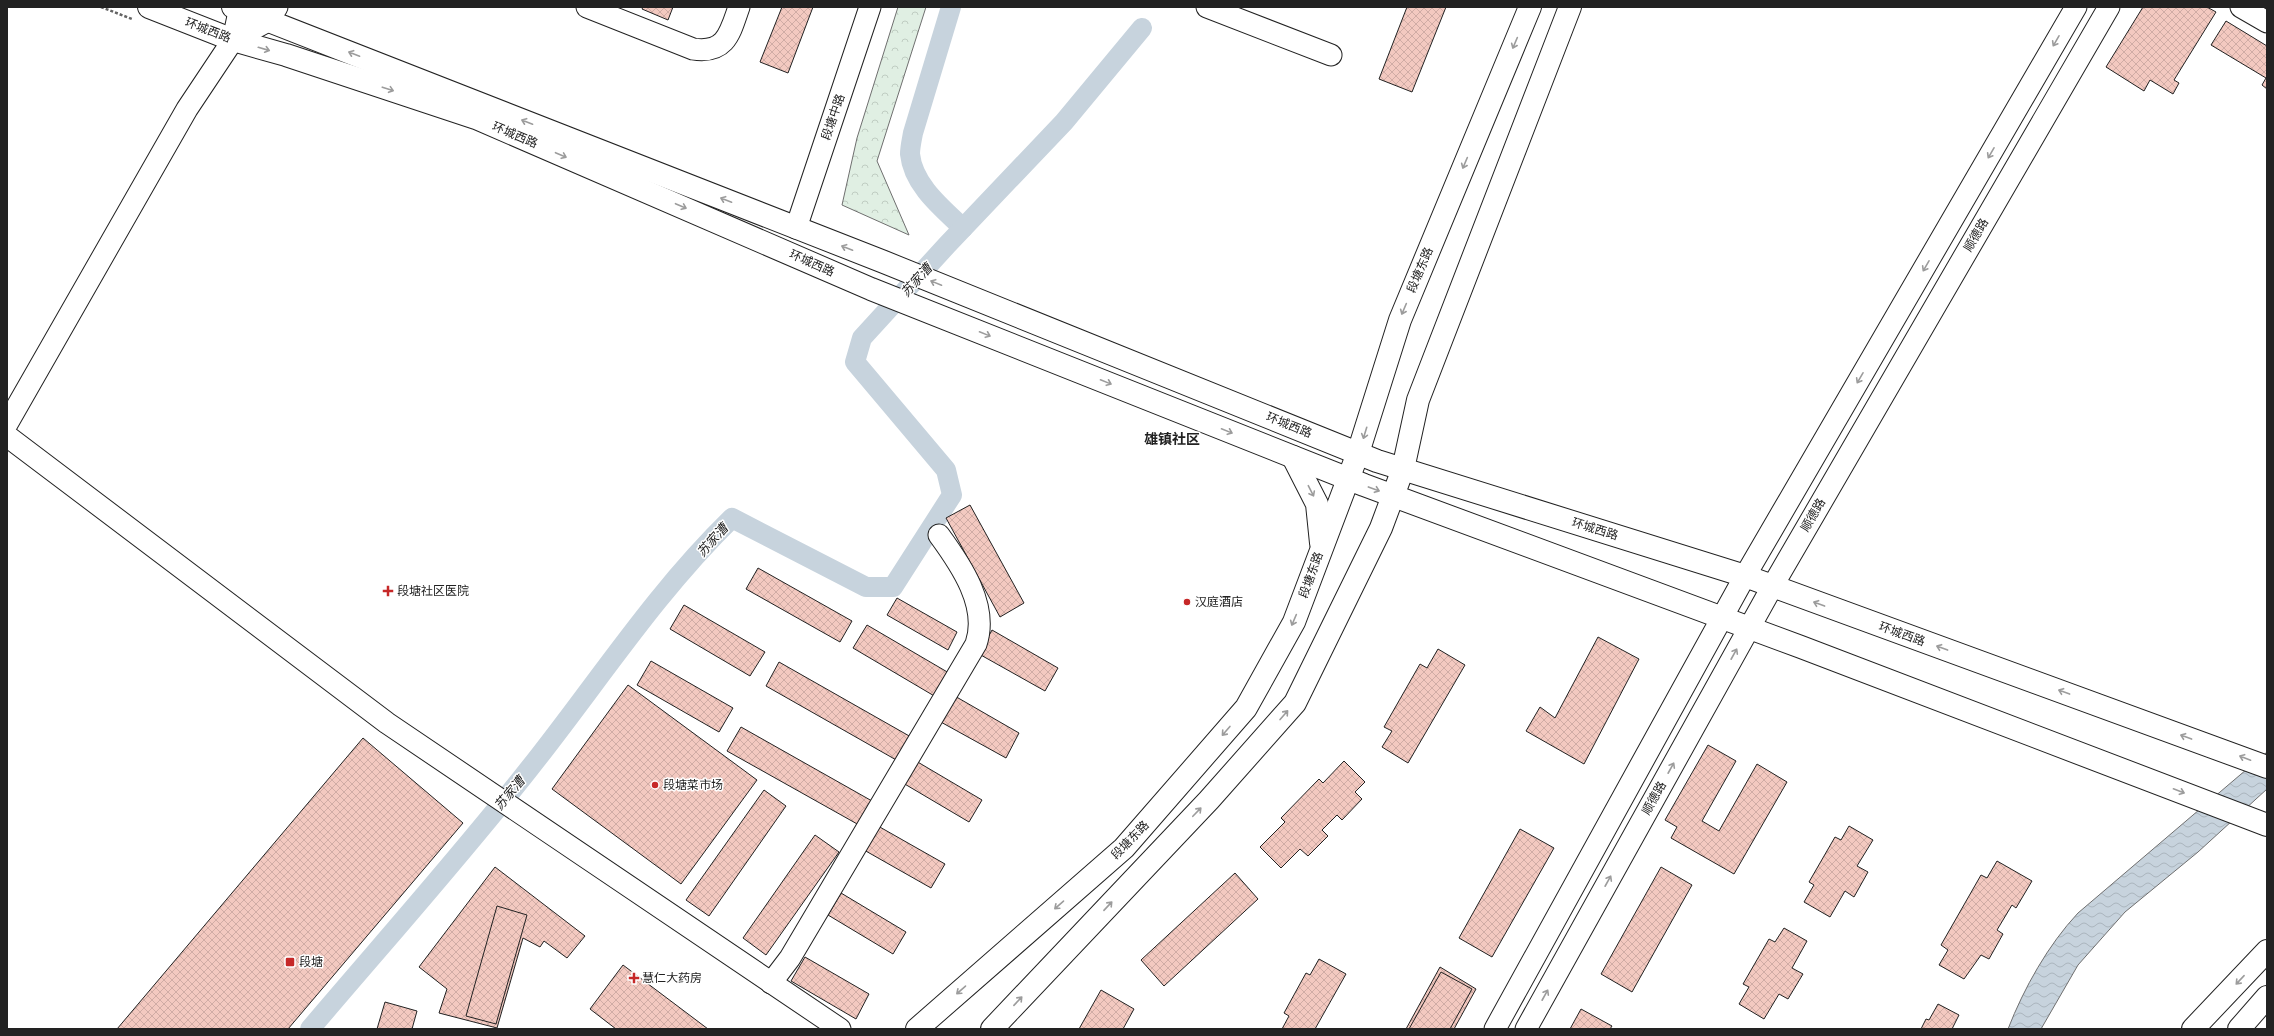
<svg xmlns="http://www.w3.org/2000/svg" width="2274" height="1036" font-family="Rubik,'Noto Sans SC',sans-serif">
	<style>
		.park { fill: url(#park-crowns); stroke: #6f6f6f }
		.water { fill: url(#water-waves); stroke: #6f6f6f }
		.lines { fill: none; stroke-linecap: round; stroke-linejoin: round }
		.canal { stroke: #c7d3dd; stroke-width: 20 }
		.building { fill: url(#building-cross-hatch); stroke: #222 }
		.minor-casing { stroke: #222; stroke-width: 23 }
		.major-casing { stroke: #222; stroke-width: 24 }
		.highway-casing { stroke: #222; stroke-width: 24 }
		.path { stroke: #646464; stroke-width: 2.5; stroke-dasharray: 3 2; stroke-linecap: butt }
		.minor { stroke: #fff; stroke-width: 21 }
		.major { stroke: #fff; stroke-width: 22 }
		.highway { stroke: #fff; stroke-width: 22 }
		.oneway { stroke: #9c9c9c }
		.poi-dot { fill: #c62828; stroke: #fff; stroke-width: 1.5 }
		.labels { text-anchor: middle; stroke-width: 3; stroke-linejoin: round; paint-order: stroke }
		.street-label { font-size: 12px; fill: #222; stroke: #fff }
		.poi-label { font-size: 12px; fill: #222; stroke: #fff; text-anchor: start }
		.water-label { font-size: 13px; font-style: italic; fill: #222; stroke: #fff }
		.quarter-label { font-size: 14px; font-weight: bold; fill: #222; stroke: #fff }
	</style>
	<defs>
		<pattern id="park-crowns" width="20" height="18" patternUnits="userSpaceOnUse"><rect width="20" height="18" fill="#e0efe3"/><path d="M2 6a3 3 0 1 1 6 0M12 15a3 3 0 1 1 6 0" fill="none" stroke="#c0cdc2"/></pattern>
		<pattern id="water-waves" width="16" height="10" patternUnits="userSpaceOnUse"><rect width="16" height="10" fill="#c7d3dd"/><path d="M0 5q4-4 8 0t8 0" fill="none" stroke="#abb5bd"/></pattern>
		<pattern id="building-cross-hatch" width="8" height="8" patternUnits="userSpaceOnUse"><rect width="8" height="8" fill="#f3c9c0"/><path d="M0 0l8 8M0 8l8-8" fill="none" stroke="#d0aca5"/></pattern>
	</defs>
	<rect width="100%" height="100%" fill="#fff"/>
	<!-- park -->
	<path class="park" d="M898,7H926L877,161L909,235L842,205L857,138Z"/>
	<!-- water -->
	<path class="water" d="M2267,752V789L2198,852L2125,912L2078,965L2041,1029H2008C2024,988 2048,945 2078,913Z"/>
	<g class="lines">
		<!-- canal -->
		<g class="canal">
			<path d="M951,7L913,133C912,139 910,147 910,154C913,185 942,208 963,228"/>
			<path d="M310,1029C383,943 459,858 529,769C596,685 654,594 732,518L866,587H893L952,495L946,470L855,362L862,338L947,245L1064,122L1142,28"/>
		</g>
	</g>
	<!-- building -->
	<g class="building">
		<path d="M643,7H673L668,20L642,9Z"/>
		<path d="M782,7H813L788,73L760,62Z"/>
		<path d="M1407,7H1446L1412,92L1379,79Z"/>
		<path d="M2143,7H2207L2216,12L2174,80L2179,83L2173,94L2150,80L2144,91L2106,67Z"/>
		<path d="M2226,21L2267,46V89L2262,85L2266,78L2211,45Z"/>
		<path d="M970,505L1024,603L1000,617L946,518Z"/>
		<path d="M758,568L852,621L840,642L746,589Z"/>
		<path d="M897,598L957,632L948,650L887,615Z"/>
		<path d="M684,605L765,652L750,676L670,629Z"/>
		<path d="M867,625L949,673L936,697L853,648Z"/>
		<path d="M992,630L1058,668L1045,691L979,654Z"/>
		<path d="M1598,637L1639,659L1584,764L1526,731L1540,707L1555,718Z"/>
		<path d="M1438,649L1465,665L1408,763L1382,747L1392,731L1384,727L1420,664L1427,668Z"/>
		<path d="M651,661L733,708L719,732L637,685Z"/>
		<path d="M779,662L911,737L898,761L766,686Z"/>
		<path d="M628,685L757,780L681,884L552,789Z"/>
		<path d="M953,695L1019,733L1006,758L939,721Z"/>
		<path d="M741,727L872,801L859,825L727,751Z"/>
		<path d="M363,738L463,823L288,1029H117Z"/>
		<path d="M1708,745L1736,761L1702,821L1719,831L1757,764L1787,782L1734,874L1671,838L1677,827L1665,820Z"/>
		<path d="M916,761L982,800L969,822L903,783Z"/>
		<path d="M1344,761L1365,782L1355,792L1362,799L1342,820L1337,815L1322,830L1328,836L1308,856L1300,849L1281,868L1260,847L1285,822L1281,818L1319,779L1323,783Z"/>
		<path d="M764,790L786,806L709,916L686,900Z"/>
		<path d="M878,826L945,864L931,888L864,850Z"/>
		<path d="M1849,826L1873,840L1857,866L1868,872L1854,897L1845,891L1830,917L1804,902L1814,885L1809,882L1835,837L1841,840Z"/>
		<path d="M1520,829L1554,848L1492,957L1459,938Z"/>
		<path d="M815,835L839,852L766,955L743,938Z"/>
		<path d="M1997,861L2032,881L2016,908L2012,905L1997,930L2003,934L1989,959L1981,955L1964,979L1939,965L1948,950L1941,945L1981,875L1987,878Z"/>
		<path d="M495,867L585,936L567,958L544,941L540,947L523,938L497,1028L439,1013L447,989L419,967Z"/>
		<path d="M1661,867L1692,885L1632,992L1601,974Z"/>
		<path d="M1235,873L1258,899L1164,986L1141,960Z"/>
		<path d="M841,893L906,932L893,954L828,915Z"/>
		<path d="M497,906L527,915L496,1024L466,1016Z"/>
		<path d="M1784,928L1807,941L1792,968L1803,974L1788,999L1779,994L1764,1019L1739,1004L1749,987L1743,984L1769,939L1775,942Z"/>
		<path d="M805,957L869,994L856,1019L791,981Z"/>
		<path d="M1319,959L1346,974L1315,1029H1282L1289,1016L1284,1013L1306,973L1310,975Z"/>
		<path d="M623,965L708,1029H616L590,1009Z"/>
		<path d="M1440,967L1476,989L1454,1029H1406Z"/>
		<path d="M1441,972L1472,989L1450,1029H1409Z"/>
		<path d="M1101,990L1134,1009L1123,1029H1079Z"/>
		<path d="M385,1002L417,1011L412,1029H377Z"/>
		<path d="M1938,1004L1959,1015L1952,1029H1921L1926,1019L1929,1020Z"/>
		<path d="M1581,1009L1612,1026L1610,1029H1570Z"/>
	</g>
	<g class="lines">
		<!-- minor casing -->
		<g class="minor-casing">
			<g id="minor">
				<path d="M587,7L693,49C726,54 730,33 739,7"/>
				<path d="M1207,7L1331,55"/>
				<path d="M2241,7L2267,22"/>
				<path d="M233,40L268,21L277,7"/>
				<path d="M796,228L870,7"/>
				<path d="M7,424L187,109L233,40L240,7"/>
				<path d="M7,436L387,723L840,1029"/>
				<path d="M771,983L790,958L976,644C989,606 961,565 939,535"/>
				<path d="M1495,1029L1745,576L2076,7"/>
				<path d="M1526,1029L1772,587L2109,7"/>
			</g>
		</g>
		<!-- major casing -->
		<g class="major-casing">
			<g id="major">
				<path d="M149,7L233,40L286,55L476,118L871,289L1364,485L1801,647L2267,825"/>
				<path d="M233,7L884,262L1377,461L1745,576L2267,767"/>
				<path d="M1293,457L1317,504L1321,543"/>
				<path d="M917,1029L1124,848L1246,708L1294,622L1358,453L1400,320L1530,7"/>
				<path d="M992,1029L1209,800L1295,703L1381,528L1403,469L1418,400L1570,7"/>
				<path d="M2193,1029L2267,951"/>
			</g>
		</g>
		<!-- highway casing -->
		<g class="highway-casing">
			<path id="highway" d="M2239,1029L2267,997"/>
		</g>
		<!-- path -->
		<path class="path" d="M101,7L132,19"/>
		<!-- minor -->
		<use href="#minor" class="minor"/>
		<!-- major -->
		<use href="#major" class="major"/>
		<!-- highway -->
		<use href="#highway" class="highway"/>
	</g>
	<!-- one-way arrows -->
	<defs><path id="oneway-shaft" d="M-6 0H5M1.5-3L5.5 0L1.5 3" fill="none" stroke-width="1.6" stroke-linecap="round" stroke-linejoin="round"/></defs>
	<g class="oneway">
		<use href="#oneway-shaft" transform="translate(2056 41) rotate(120)"/>
		<use href="#oneway-shaft" transform="translate(1515 43) rotate(113)"/>
		<use href="#oneway-shaft" transform="translate(264 49) rotate(16)"/>
		<use href="#oneway-shaft" transform="translate(354 54) rotate(-159)"/>
		<use href="#oneway-shaft" transform="translate(388 89) rotate(18)"/>
		<use href="#oneway-shaft" transform="translate(527 122) rotate(-159)"/>
		<use href="#oneway-shaft" transform="translate(1991 153) rotate(120)"/>
		<use href="#oneway-shaft" transform="translate(561 155) rotate(23)"/>
		<use href="#oneway-shaft" transform="translate(1465 163) rotate(113)"/>
		<use href="#oneway-shaft" transform="translate(726 200) rotate(-159)"/>
		<use href="#oneway-shaft" transform="translate(681 206) rotate(23)"/>
		<use href="#oneway-shaft" transform="translate(847 248) rotate(-159)"/>
		<use href="#oneway-shaft" transform="translate(1926 266) rotate(120)"/>
		<use href="#oneway-shaft" transform="translate(936 283) rotate(-158)"/>
		<use href="#oneway-shaft" transform="translate(1404 309) rotate(113)"/>
		<use href="#oneway-shaft" transform="translate(985 334) rotate(22)"/>
		<use href="#oneway-shaft" transform="translate(1860 378) rotate(120)"/>
		<use href="#oneway-shaft" transform="translate(1106 382) rotate(22)"/>
		<use href="#oneway-shaft" transform="translate(1227 431) rotate(22)"/>
		<use href="#oneway-shaft" transform="translate(1365 433) rotate(107)"/>
		<use href="#oneway-shaft" transform="translate(1374 489) rotate(20)"/>
		<use href="#oneway-shaft" transform="translate(1311 491) rotate(63)"/>
		<use href="#oneway-shaft" transform="translate(1819 604) rotate(-160)"/>
		<use href="#oneway-shaft" transform="translate(1294 620) rotate(113)"/>
		<use href="#oneway-shaft" transform="translate(1942 648) rotate(-160)"/>
		<use href="#oneway-shaft" transform="translate(1734 654) rotate(-61)"/>
		<use href="#oneway-shaft" transform="translate(2064 692) rotate(-160)"/>
		<use href="#oneway-shaft" transform="translate(1284 715) rotate(-49)"/>
		<use href="#oneway-shaft" transform="translate(1226 731) rotate(131)"/>
		<use href="#oneway-shaft" transform="translate(2186 737) rotate(-160)"/>
		<use href="#oneway-shaft" transform="translate(2245 758) rotate(-159)"/>
		<use href="#oneway-shaft" transform="translate(1671 768) rotate(-61)"/>
		<use href="#oneway-shaft" transform="translate(2179 791) rotate(21)"/>
		<use href="#oneway-shaft" transform="translate(1197 812) rotate(-46)"/>
		<use href="#oneway-shaft" transform="translate(1608 881) rotate(-61)"/>
		<use href="#oneway-shaft" transform="translate(1059 905) rotate(139)"/>
		<use href="#oneway-shaft" transform="translate(1108 906) rotate(-47)"/>
		<use href="#oneway-shaft" transform="translate(2240 980) rotate(133)"/>
		<use href="#oneway-shaft" transform="translate(961 990) rotate(139)"/>
		<use href="#oneway-shaft" transform="translate(1545 995) rotate(-61)"/>
		<use href="#oneway-shaft" transform="translate(1018 1001) rotate(-47)"/>
	</g>
	<!-- markers -->
	<g class="poi-dot">
		<path d="M386 585h4v4h4v4h-4v4h-4v-4h-4v-4h4z"/>
		<circle cx="1187" cy="602" r="4"/>
		<circle cx="655" cy="785" r="4"/>
		<rect x="285" y="957" width="10" height="10" rx="2"/>
		<path d="M632 972h4v4h4v4h-4v4h-4v-4h-4v-4h4z"/>
	</g>
	<g class="labels">
		<!-- street labels -->
		<g class="street-label">
			<text transform="translate(208 30) rotate(21)" y="4">环城西路</text>
			<text transform="translate(833 117) rotate(-71)" y="4">段塘中路</text>
			<text transform="translate(515 135) rotate(23)" y="4">环城西路</text>
			<text transform="translate(1976 235) rotate(-60)" y="4">顺德路</text>
			<text transform="translate(812 263) rotate(24)" y="4">环城西路</text>
			<text transform="translate(1420 270) rotate(-67)" y="4">段塘东路</text>
			<text transform="translate(1289 425) rotate(22)" y="4">环城西路</text>
			<text transform="translate(1813 515) rotate(-60)" y="4">顺德路</text>
			<text transform="translate(1595 529) rotate(17)" y="4">环城西路</text>
			<text transform="translate(1311 575) rotate(-70)" y="4">段塘东路</text>
			<text transform="translate(1902 634) rotate(20)" y="4">环城西路</text>
			<text transform="translate(1654 798) rotate(-61)" y="4">顺德路</text>
			<text transform="translate(1130 840) rotate(-46)" y="4">段塘东路</text>
		</g>
		<!-- poi labels -->
		<g class="poi-label">
			<text x="397" y="595">段塘社区医院</text>
			<text x="1195" y="606">汉庭酒店</text>
			<text x="663" y="789">段塘菜市场</text>
			<text x="299" y="966">段塘</text>
			<text x="642" y="982">慧仁大药房</text>
		</g>
		<!-- water labels -->
		<g class="water-label">
			<text transform="translate(916 280) rotate(-48)" y="5">苏家漕</text>
			<text transform="translate(712 540) rotate(-48)" y="5">苏家漕</text>
			<text transform="translate(509 793) rotate(-50)" y="5">苏家漕</text>
		</g>
		<!-- quarter labels -->
		<g class="quarter-label">
			<text x="1172" y="444">雄镇社区</text>
		</g>
	</g>
	<!-- border -->
	<rect width="2274" height="1036" fill="none" stroke="#222222" stroke-width="16"/>
</svg>
